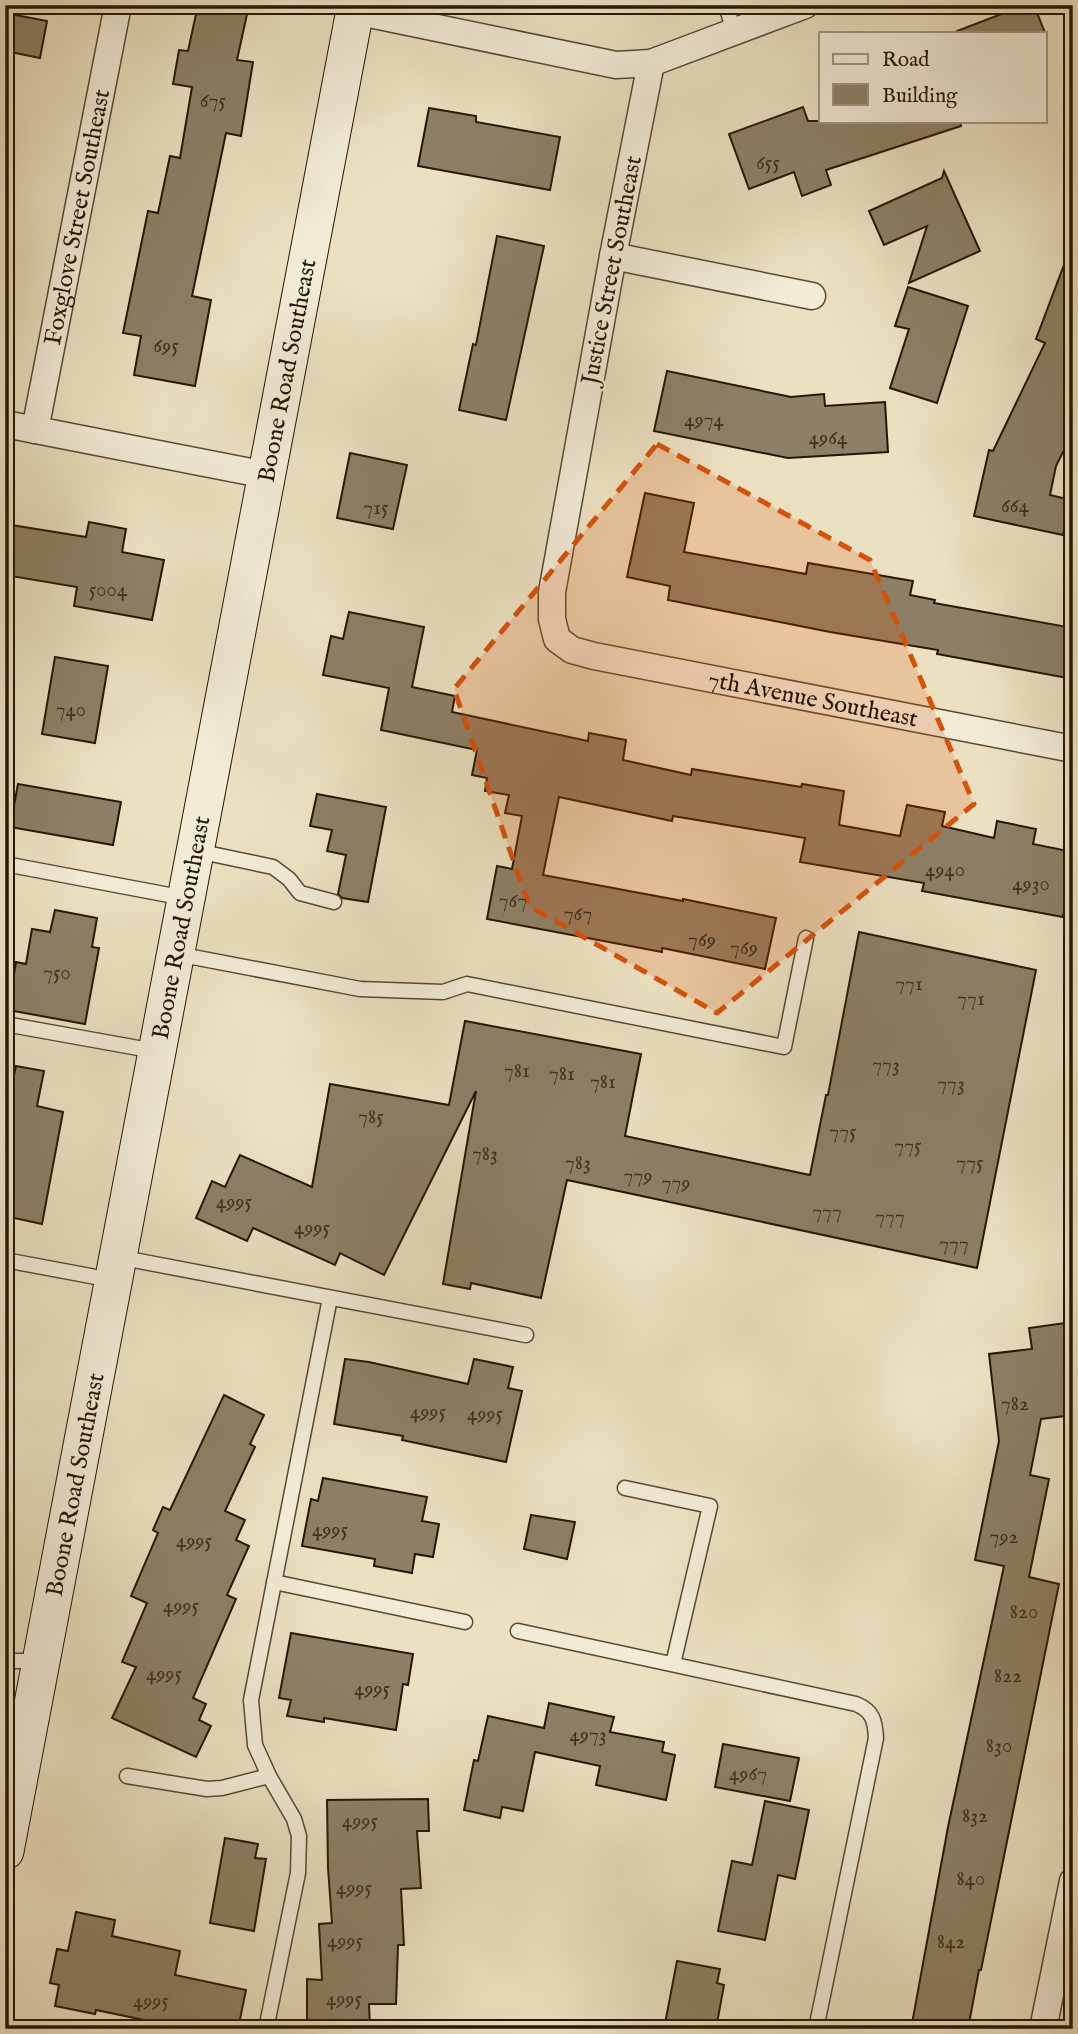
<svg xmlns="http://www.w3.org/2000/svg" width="1078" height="2034" font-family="'IM FELL English',serif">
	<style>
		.building { fill: #8d8066; stroke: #271603; stroke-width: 2 }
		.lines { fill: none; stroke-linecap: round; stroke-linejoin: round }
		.lane-casing { stroke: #584932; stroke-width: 17 }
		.street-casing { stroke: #584932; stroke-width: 29 }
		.secondary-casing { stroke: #271603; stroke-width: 39 }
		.lane { stroke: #f2ecd7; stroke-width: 14 }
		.street { stroke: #f2ecd7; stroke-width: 26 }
		.secondary { stroke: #f2ecd7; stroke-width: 37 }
		.marked { fill: #d5520b; fill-opacity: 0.2; stroke: #d5520b; stroke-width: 5; stroke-dasharray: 14 9; stroke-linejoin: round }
		.labels { text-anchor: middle; stroke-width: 5; stroke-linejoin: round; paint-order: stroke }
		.number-label { font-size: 21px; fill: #40301c }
		.street-label { font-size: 24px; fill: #271603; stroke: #f2ecd7 }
	</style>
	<rect width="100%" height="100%" fill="#ebe1c1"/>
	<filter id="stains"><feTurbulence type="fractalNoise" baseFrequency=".00286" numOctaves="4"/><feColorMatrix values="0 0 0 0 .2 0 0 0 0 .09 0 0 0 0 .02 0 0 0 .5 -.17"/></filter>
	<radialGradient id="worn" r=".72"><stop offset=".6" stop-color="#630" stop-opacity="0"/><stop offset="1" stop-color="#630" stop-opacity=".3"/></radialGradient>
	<!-- building -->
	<g class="building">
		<path d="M198,5H249L237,60L253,62L241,136L226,133L192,296L211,300L195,386L134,375L141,336L123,333L148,211L158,213L170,156L180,158L192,87L173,84L179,50L188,51Z"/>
		<path d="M1025,5H1034L1045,33H958L957,31Z"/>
		<path d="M5,13L47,21L40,58L5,51Z"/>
		<path d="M803,107L808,121H960L961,126L826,170L831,185L802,196L794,172L749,189L729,134Z"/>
		<path d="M429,108L476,116V122L560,137L550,190L418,166Z"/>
		<path d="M944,171L980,251L909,283L927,226L884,245L869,211L942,178Z"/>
		<path d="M497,236L544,246L506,420L459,410L473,344L476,345Z"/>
		<path d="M1070,249H1073V432L1056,466L1050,495L1071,500L1063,535L974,516L989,450L993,451L1045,343L1036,339Z"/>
		<path d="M908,287L968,306L937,403L890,388L909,329L895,326Z"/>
		<path d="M667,371L791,397L824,394L825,406L885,402L888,452L788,458L654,431Z"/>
		<path d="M350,453L407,465L393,529L337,518Z"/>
		<path d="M645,493L694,503L684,552L806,574L808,563L913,581L910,595L935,600L934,603L1073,628V679L937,654L938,650L830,632L668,600L670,586L627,577Z"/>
		<path d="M89,522L126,529L122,552L164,560L152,620L74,606L77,587L5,575V524L86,537Z"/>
		<path d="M349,612L424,627L412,687L455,696L452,712L588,741L589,733L626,740L623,760L691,775L692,769L801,787L802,784L844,791L839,825L900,836L907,805L945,812L942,826L994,838L997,821L1036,829L1033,844L1073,852V865L1063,917L922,891L924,883L800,862L805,838L673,816L672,821L559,797L543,875L683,901V899L776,918L765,969L662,948V952L487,919L497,866L512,869L522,816L505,813L509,795L485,791L487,778L472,775L477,750L381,730L389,688L323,675L331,636L343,639Z"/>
		<path d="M55,657L108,666L95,743L42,734Z"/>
		<path d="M18,784L121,802L113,845L10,827Z"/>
		<path d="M317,794L386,807L368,902L342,898L338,894L346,855L327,851L332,830L310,826Z"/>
		<path d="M55,910L97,918L92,947L99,948L85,1024L8,1010L16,962L26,964L32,929L50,932Z"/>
		<path d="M859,932L1036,970L977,1268L567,1180L541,1298L471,1283L470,1289L443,1284L476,1091L384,1275L340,1253L335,1265L253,1228L247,1241L196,1218L212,1181L225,1187L240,1155L312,1187L330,1084L449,1105L465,1021L641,1054L625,1136L810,1175L826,1095H828Z"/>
		<path d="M16,1066L44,1071L37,1106L63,1112L42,1224L5,1216V1116Z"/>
		<path d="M1073,1322V1415L1041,1419L1030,1475L1049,1479L1029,1577L1059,1584L981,1970H979L968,2029H911L948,1827L1004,1566L975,1560L999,1441L989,1354L1032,1349L1029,1328Z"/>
		<path d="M345,1359L369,1362L468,1384L474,1359L513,1367L508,1388L522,1391L506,1462L402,1440L403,1436L334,1424Z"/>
		<path d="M224,1395L264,1415L250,1444L255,1447L225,1511L245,1520L236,1540L249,1546L227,1595L236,1599L193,1698L206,1704L199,1720L211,1726L196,1757L112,1718L136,1667L122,1662L147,1603L131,1596L158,1533L153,1530L163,1507L170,1510Z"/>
		<path d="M323,1478L427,1497L422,1521L439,1524L433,1557L415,1554L412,1573L374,1566L375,1559L302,1546L311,1499L318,1501Z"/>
		<path d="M531,1515L575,1522L567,1559L524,1549Z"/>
		<path d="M291,1633L413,1654L408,1685L403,1684L396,1730L324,1718V1722L287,1716L291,1700L279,1698Z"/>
		<path d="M549,1703L614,1717L610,1732L664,1742L662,1752L675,1755L666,1800L596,1785L600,1766L535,1752L523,1811L502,1807L500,1818L464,1810L474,1760L478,1761L488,1716L544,1728Z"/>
		<path d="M723,1744L799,1758L790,1801L715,1787Z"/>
		<path d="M428,1799L429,1831H417L421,1888L401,1889L404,1945H398L396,2004H369L370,2029H307V1979L322,1980L319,1924L332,1923L328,1868L327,1800Z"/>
		<path d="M765,1801L809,1810L795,1879L778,1875L765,1940L718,1931L732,1861L752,1865Z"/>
		<path d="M225,1838L258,1844L255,1858L266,1859L254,1931L210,1923Z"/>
		<path d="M76,1912L115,1920L112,1936L180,1951L175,1975L246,1990L238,2029H187L96,2010L95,2014L55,2006L59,1985L50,1983L57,1949L68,1951Z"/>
		<path d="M677,1961L720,1969L717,1983L724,1985L716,2029H664Z"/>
	</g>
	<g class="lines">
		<!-- lane casing -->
		<g class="lane-casing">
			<g id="lane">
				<path d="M726,5L734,32"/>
				<path d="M197,851L273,867L289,879L300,893L334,902"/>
				<path d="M5,864L185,898"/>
				<path d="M177,954L360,989L443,992L467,984L784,1047L806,938"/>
				<path d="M5,1024L155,1051"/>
				<path d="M118,1257L526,1335"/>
				<path d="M5,1260L112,1280"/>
				<path d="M625,1488L710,1506L673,1664"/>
				<path d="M274,1582L465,1622"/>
				<path d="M518,1631L856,1704C873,1711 875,1721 876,1738L816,2029"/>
				<path d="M5,1661H40"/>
				<path d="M127,1776L207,1789L222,1788L269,1776"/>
				<path d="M266,2029L298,1873L299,1836L294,1819L269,1776L255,1745L251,1700L330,1298"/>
			</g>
		</g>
		<!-- street casing -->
		<g class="street-casing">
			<g id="street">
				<path id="s1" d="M805,5L651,63L613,256L552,592V619L557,639L572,650L594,656L1073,749"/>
				<path d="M355,11L616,65L651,63"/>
				<path d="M613,256L812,296"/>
				<path d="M5,424L266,475"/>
				<path id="s2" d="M35,430L118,5"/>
				<path d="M1043,2029L1073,1881"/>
			</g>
		</g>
		<!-- secondary casing -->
		<g class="secondary-casing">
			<g id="secondary">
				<path id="s3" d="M5,1851L356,5"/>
			</g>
		</g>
		<!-- lane -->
		<use href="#lane" class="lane"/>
		<!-- street -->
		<use href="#street" class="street"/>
		<!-- secondary -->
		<use href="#secondary" class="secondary"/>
	</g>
	<!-- marked area -->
	<path class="marked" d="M657,444L870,560L974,804L717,1013L529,906L454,689Z"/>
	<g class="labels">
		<!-- number labels -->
		<g class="number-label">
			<text x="213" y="107">675</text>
			<text x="768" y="169">655</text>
			<text x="166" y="352">695</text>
			<text x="704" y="426">4974</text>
			<text x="828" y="444">4964</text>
			<text x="1015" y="512">664</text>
			<text x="376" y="514">715</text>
			<text x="108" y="596">5004</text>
			<text x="71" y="716">740</text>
			<text x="945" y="876">4940</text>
			<text x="1031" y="890">4930</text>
			<text x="513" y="907">767</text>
			<text x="578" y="920">767</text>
			<text x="702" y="946">769</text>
			<text x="744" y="954">769</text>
			<text x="57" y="979">750</text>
			<text x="909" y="990">771</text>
			<text x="971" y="1005">771</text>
			<text x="886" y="1071">773</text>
			<text x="517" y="1077">781</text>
			<text x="562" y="1080">781</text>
			<text x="603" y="1088">781</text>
			<text x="951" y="1090">773</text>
			<text x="371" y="1123">785</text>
			<text x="843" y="1138">775</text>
			<text x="908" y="1152">775</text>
			<text x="485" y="1160">783</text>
			<text x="578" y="1169">783</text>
			<text x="970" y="1169">775</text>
			<text x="638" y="1182">779</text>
			<text x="676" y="1189">779</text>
			<text x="234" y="1208">4995</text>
			<text x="827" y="1218">777</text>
			<text x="890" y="1223">777</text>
			<text x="312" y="1234">4995</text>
			<text x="954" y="1250">777</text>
			<text x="1015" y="1410">782</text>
			<text x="428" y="1418">4995</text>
			<text x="485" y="1420">4995</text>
			<text x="330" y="1536">4995</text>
			<text x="1004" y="1543">792</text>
			<text x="194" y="1547">4995</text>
			<text x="181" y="1612">4995</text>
			<text x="1024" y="1618">820</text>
			<text x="164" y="1680">4995</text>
			<text x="1008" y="1682">822</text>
			<text x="372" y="1695">4995</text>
			<text x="588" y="1741">4973</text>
			<text x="999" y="1752">830</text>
			<text x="748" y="1780">4967</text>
			<text x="975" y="1822">832</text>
			<text x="360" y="1827">4995</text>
			<text x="971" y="1885">840</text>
			<text x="354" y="1894">4995</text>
			<text x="345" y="1947">4995</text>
			<text x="951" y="1948">842</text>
			<text x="344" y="2005">4995</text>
			<text x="151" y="2007">4995</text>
		</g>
		<!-- street labels -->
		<g class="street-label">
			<text dy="8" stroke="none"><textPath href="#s2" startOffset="217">Foxglove Street Southeast</textPath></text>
			<text transform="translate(611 270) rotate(-79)" y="8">Justice Street Southeast</text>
			<text dy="8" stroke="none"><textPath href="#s3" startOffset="1507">Boone Road Southeast</textPath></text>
			<text dy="8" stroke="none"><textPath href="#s1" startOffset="1015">7th Avenue Southeast</textPath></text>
			<text dy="8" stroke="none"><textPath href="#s3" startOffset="940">Boone Road Southeast</textPath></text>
			<text dy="8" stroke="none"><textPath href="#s3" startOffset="373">Boone Road Southeast</textPath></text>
		</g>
	</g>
	<!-- margin -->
	<rect width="1078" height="2034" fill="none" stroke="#ebe1c1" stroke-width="28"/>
	<rect x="7" y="7" width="1064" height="2020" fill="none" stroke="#271603" stroke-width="3.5"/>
	<rect x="14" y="14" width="1050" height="2006" fill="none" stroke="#271603" stroke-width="2"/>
	<!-- legend -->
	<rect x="819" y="32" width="228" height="91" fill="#f2ecd7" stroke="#a19682" stroke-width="2"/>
	<rect x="833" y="54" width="35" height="10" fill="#f2ecd7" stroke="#a19682" stroke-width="2"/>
	<text x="882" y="66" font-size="21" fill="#271603">Road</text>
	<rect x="833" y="84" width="35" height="21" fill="#8d8066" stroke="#a19682" stroke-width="2"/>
	<text x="882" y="102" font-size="21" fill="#271603">Building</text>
	<rect width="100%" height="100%" filter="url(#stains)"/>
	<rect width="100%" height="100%" fill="url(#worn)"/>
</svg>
